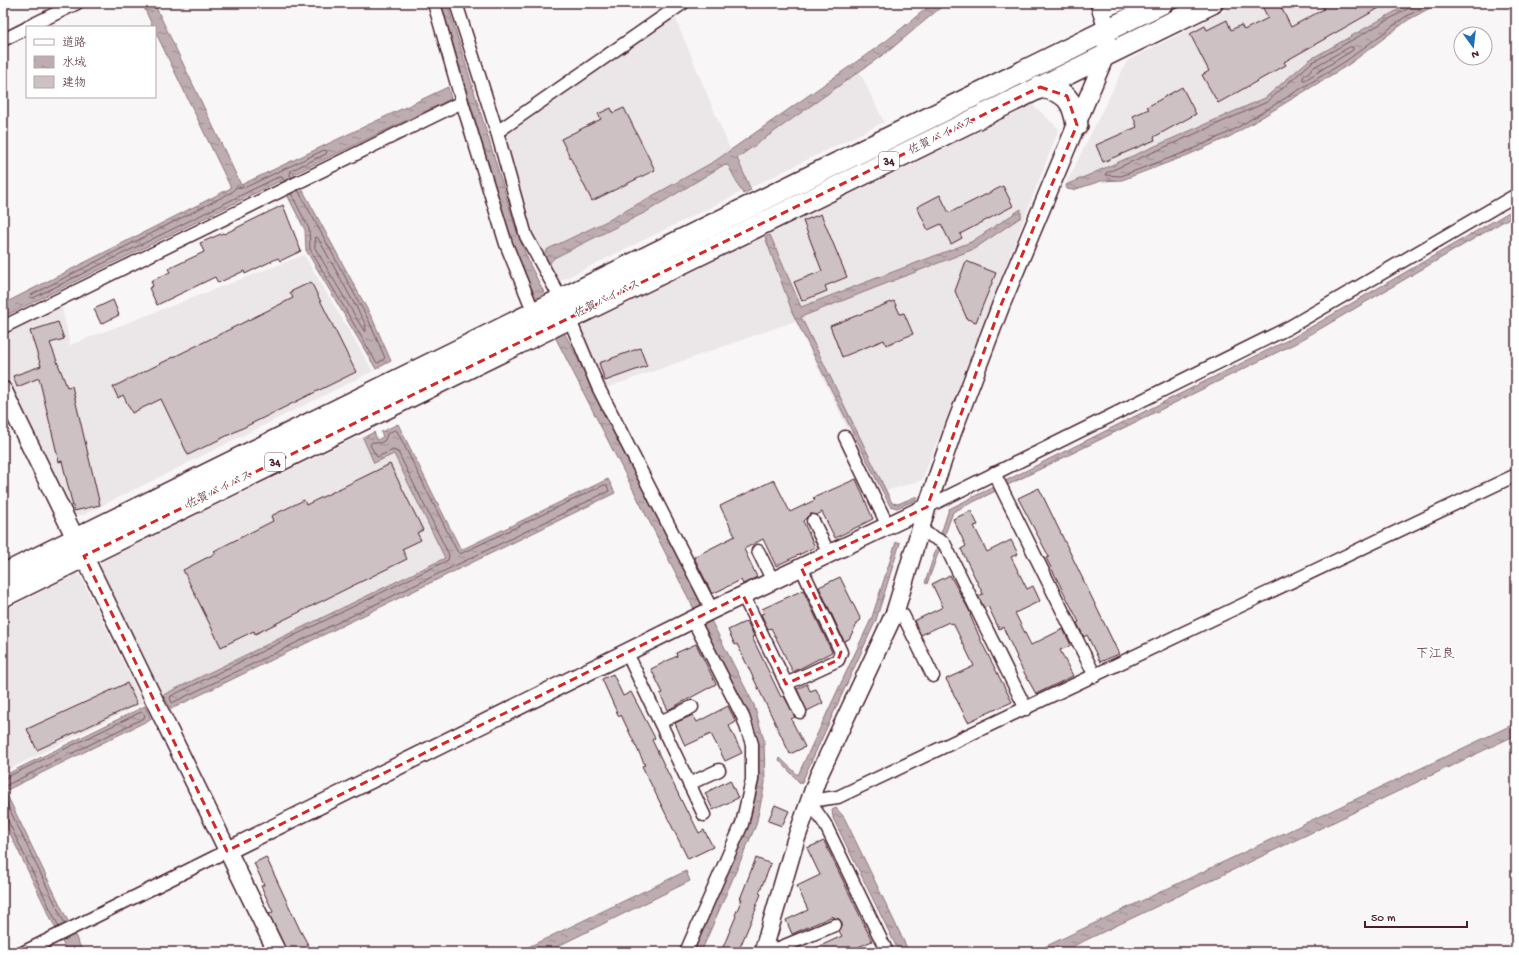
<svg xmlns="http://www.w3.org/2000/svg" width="1519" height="955" font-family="'Gochi Hand','Klee One',sans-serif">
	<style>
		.built { fill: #ebe6e8 }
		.water { fill: url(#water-ripples); stroke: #8f747b }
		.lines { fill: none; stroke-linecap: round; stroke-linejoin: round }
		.shore { stroke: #785860; stroke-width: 1 }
		.building { fill: #cdc1c4; stroke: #4a1f2b }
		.street-casing { stroke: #4a1f2b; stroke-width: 15 }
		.secondary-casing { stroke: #4a1f2b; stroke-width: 20 }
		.highway-casing { stroke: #4a1f2b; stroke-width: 24 }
		.street { stroke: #fff; stroke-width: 12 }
		.secondary { stroke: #fff; stroke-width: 17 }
		.highway { stroke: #fff; stroke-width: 21 }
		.marked { fill: none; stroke: #d62828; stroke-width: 3; stroke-dasharray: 8 5; stroke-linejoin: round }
		.labels { text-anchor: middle; stroke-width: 3; stroke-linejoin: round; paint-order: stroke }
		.shield { fill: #fff; stroke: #80626b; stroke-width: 1 }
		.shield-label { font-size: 11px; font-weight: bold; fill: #4a1f2b }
		.street-label { font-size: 12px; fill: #4a1f2b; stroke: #fff }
		.neighbourhood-label { font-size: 13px; fill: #4a1f2b; stroke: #fff }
	</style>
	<defs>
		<pattern id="water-ripples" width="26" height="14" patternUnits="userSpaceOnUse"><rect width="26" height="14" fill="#bdadb0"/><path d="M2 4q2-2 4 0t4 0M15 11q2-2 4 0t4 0" fill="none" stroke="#9c8c8f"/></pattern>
	</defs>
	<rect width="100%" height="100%" fill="#f8f6f7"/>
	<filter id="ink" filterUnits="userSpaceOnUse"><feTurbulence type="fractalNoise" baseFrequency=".025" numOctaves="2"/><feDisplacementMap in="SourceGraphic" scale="8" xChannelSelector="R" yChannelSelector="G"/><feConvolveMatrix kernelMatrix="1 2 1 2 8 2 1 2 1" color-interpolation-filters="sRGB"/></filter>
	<g filter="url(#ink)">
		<!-- built -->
		<g class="built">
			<path d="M1240,3H1425L1270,100L1064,188L1127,61Z"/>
			<path d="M674,15L732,154L857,67L884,122L558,282L531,237L503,133Z"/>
			<path d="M1033,105L1059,129L922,480L879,493L795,321L603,389L579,327Z"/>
			<path d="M304,255L373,371L83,515H73L3,368V332L61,303L70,345Z"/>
			<path d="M363,438L374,463L394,454L446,558L163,695L100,568L103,561L353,439Z"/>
			<path d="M76,574L81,577L143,703L3,772V611Z"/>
		</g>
		<!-- water -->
		<g class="water">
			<path d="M142,3H154L241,185L448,87L451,99L294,174L373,320L391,361L376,369L306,250L305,230L280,181L3,317V304L231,188L155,31V27H153Z"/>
			<path d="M441,3H447L517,232L530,265L754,705L764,740L765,783L756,825L701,952H691L756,780L745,709L521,270L509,236Z"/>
			<path d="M933,3H946L891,49L737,158L751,190L743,194L728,165L722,166L646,212L554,258L549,264L544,254L548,249L609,220L715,161L886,41Z"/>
			<path d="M1410,3H1439L1408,20L1348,65L1231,136L1188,155L1122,180L1101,181L1073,190L1067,189L1066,185L1265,98L1309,60Z"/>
			<path d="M1516,208V214L1296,343L953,512L927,584L925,583L949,509L1292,338Z"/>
			<path d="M1021,209V217L974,249L801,317L892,503L898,504L917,496L916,500L897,508L890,506L793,314L765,237L770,235L801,307L971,242Z"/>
			<path d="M398,424L461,550L608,479L615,493L171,709L163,695L445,558L394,454L374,463L363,438L374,432L377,440L383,437L381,432Z"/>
			<path d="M896,542L900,543L876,620L801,784L779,760L780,758L798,775L872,617Z"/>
			<path d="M145,706L151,719L5,791L83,952H67L3,819V776Z"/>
			<path d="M1516,723V735L1061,952H1034Z"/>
			<path d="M836,808L844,817L909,952H899L833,818L832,810Z"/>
			<path d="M686,871L690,881L546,952H518Z"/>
		</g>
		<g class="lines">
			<!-- shore -->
			<g class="shore">
				<path d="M1411,3L1409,8L1311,63L1267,102L1106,173L1105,175L1121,176L1186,152L1230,132L1346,61L1405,17L1431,3"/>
				<path d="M1350,47H1353V50L1305,80H1303V77L1314,67Z"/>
				<path d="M285,181L282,177H278L33,298L30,297L31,295L232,192L236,187L244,188L324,150L327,151L326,154L292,170L290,174L291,178"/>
				<path d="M291,193L309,229L310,249L376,362L379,363L385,358L369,321L298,190"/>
				<path d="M316,237L318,238L365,323L366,332L364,331L315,248Z"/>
				<path d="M395,430L397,431L457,551L460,554L604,485H607L609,491L172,703L170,698L171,696L448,560L449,555L398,452L393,450L377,457L370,445L372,442L380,443L385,440L387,434Z"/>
				<path d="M3,779L141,712L145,715L144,718L3,787"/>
				<path d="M3,796L65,924"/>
				<path d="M3,818L8,821L59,927"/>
			</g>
		</g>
		<!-- building -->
		<g class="building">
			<path d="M1268,3H1279L1291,27L1324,9L1320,3H1388L1284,62L1286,65L1218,103L1202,75L1209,71L1190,34L1205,26L1207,30L1227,20L1231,30L1241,25L1244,30L1268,18L1262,6Z"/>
			<path d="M1182,87L1196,114L1154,137L1155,140L1103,162L1096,145L1137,127L1133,116L1149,109L1147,107Z"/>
			<path d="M611,108L613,113L624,108L655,170L592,201L561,139L601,119L598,114Z"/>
			<path d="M1003,186L1013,206L960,234L962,238L951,244L941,224L928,230L917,207L940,195L949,213Z"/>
			<path d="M283,205L301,251L280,261L278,258L245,274L244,271L218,283L215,277L157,305L149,288L153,286L151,281L170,272L168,269L204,252L200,243L223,233L224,234Z"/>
			<path d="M821,214L847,277L825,286L827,291L802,301L794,282L822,271L803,221Z"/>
			<path d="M966,261L996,273L976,322L967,319L955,291Z"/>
			<path d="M311,282L356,372L188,455L161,399L132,413L123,395L118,398L113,387L293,298L290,292Z"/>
			<path d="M113,300L119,315L101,324L94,309Z"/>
			<path d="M894,301L900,314L904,313L913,334L886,345L884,340L842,357L830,326Z"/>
			<path d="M58,322L64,339L50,343L67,387L72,386L100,505L74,511L62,461L59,462L39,378L17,387L13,376L41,366L30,331Z"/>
			<path d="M640,348L647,366L605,381L599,363Z"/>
			<path d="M390,464L423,530L417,533L421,540L402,549L407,559L255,634L254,631L221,647L183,570L216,553L214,551L273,521L271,516L304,500L306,505Z"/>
			<path d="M856,479L873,519L835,538L822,512L817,515L810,514L803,521L815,547L776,566L763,539L744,549L757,577L743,584L741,580L712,594L694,557L735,536L720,506L774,480L790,512L815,500L813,498Z"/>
			<path d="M1039,488L1119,654L1100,662L1087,635L1084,637L1077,623L1079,622L1046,558L1049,557L1018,498Z"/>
			<path d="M971,511L978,525L974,526L987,552L1011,540L1018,554L1011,557L1027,589L1033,586L1040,601L1015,613L1031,645L1063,629L1070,643V646L1060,650L1073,676L1036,694L1016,658L1017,657L1003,627L999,629L988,606L984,608L978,596L983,594L961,549L966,546L953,519Z"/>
			<path d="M950,575L971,614L970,615L982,643L1012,702L968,722L946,679L974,666L953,623L950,624L949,622L921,635L914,621L943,607L932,584Z"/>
			<path d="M840,577L861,620L858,622L849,639L844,641L819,587Z"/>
			<path d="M803,590L832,652L793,672L771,628L768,629L761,614L764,613L762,609Z"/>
			<path d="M747,621L754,636L752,637L781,697L784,696L795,717L791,719L805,747L790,754L737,644L735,645L728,630Z"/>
			<path d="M696,644L716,684L668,710L660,694L663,693L651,669L677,656L676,653Z"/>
			<path d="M613,674L623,696L631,692L655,738L652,740L687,812L688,811L699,833L704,830L713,847L688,859L642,766L645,765L621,715L619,717L602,679Z"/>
			<path d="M127,683L137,704L37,750L27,729Z"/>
			<path d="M807,684L810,691L816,689L823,703L807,711L797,689Z"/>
			<path d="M728,706L736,722L729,726L742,753L725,761L711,734L685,746L675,723L693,715L697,722Z"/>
			<path d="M730,780L738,798L713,810L705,793Z"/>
			<path d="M775,805L789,811L782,826L768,821Z"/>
			<path d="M824,841L872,941L847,952H807L842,936L839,931L842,926V923L839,919L834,918L833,916L792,934L786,920L808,910L797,886L820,875L807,848Z"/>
			<path d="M266,857L300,930L312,952H287L269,914L273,912L261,886L264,885L254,863Z"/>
			<path d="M756,858L771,864L759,893L761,894L755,909H756L738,952H721L736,916L735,915L742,899H740Z"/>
		</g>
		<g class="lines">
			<!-- street casing -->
			<g class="street-casing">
				<g id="street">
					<path d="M456,3L497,132L526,236L561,299L598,387L712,610"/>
					<path d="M1102,12L1124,3"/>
					<path d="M28,27L77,3"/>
					<path d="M3,40L27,28"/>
					<path d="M462,102L506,244L534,313"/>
					<path d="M497,132L683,3"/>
					<path d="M3,327L462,102L434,3"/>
					<path d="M845,437L888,526"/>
					<path d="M994,473L1095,676"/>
					<path d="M927,507L1288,328L1516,195"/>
					<path d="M813,521L829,554"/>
					<path d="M920,530L944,543L1026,709"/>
					<path d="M758,551L773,581"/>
					<path d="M743,595L800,712"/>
					<path d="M895,612L903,615L933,676"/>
					<path d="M627,653L704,815"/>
					<path d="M786,684L838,660L841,652L801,567"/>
					<path d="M660,722L692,707"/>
					<path d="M689,784L719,770"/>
					<path d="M765,945L777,949L835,925"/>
					<path d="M24,952L227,851"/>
					<path d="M686,952L742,824L752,780V744L743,717L693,620"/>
					<path d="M887,952L825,824L809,801L838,797L1516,475"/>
				</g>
			</g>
			<!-- secondary casing -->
			<g class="secondary-casing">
				<g id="secondary">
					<path d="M3,390L277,952"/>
					<path d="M227,851L712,610L927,507"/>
					<path d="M763,952L795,842L818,777L895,612L927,507L953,431L1001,305L1106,54L1107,29L1099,3"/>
				</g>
			</g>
			<!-- highway casing -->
			<g class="highway-casing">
				<g id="highway">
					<path d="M1040,87C1066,91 1073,100 1077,125"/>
					<path d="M3,575L1162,3"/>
					<path d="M3,596L1212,3"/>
				</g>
			</g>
			<!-- street -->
			<use href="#street" class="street"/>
			<!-- secondary -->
			<use href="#secondary" class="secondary"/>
			<!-- highway -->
			<use href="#highway" class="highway"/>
		</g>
	</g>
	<!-- marked area -->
	<path class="marked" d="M1040,87L1067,96L1077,125L1001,305L927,507L801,567L841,652L838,660L786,684L743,595L227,851L84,556Z"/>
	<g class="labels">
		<!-- shield labels -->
		<g class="shield">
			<rect x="879" y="152" width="20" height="18" rx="3"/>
			<rect x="265" y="453" width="20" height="18" rx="3"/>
		</g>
		<g class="shield-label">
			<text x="889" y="165">34</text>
			<text x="275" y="466">34</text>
		</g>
		<!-- street labels -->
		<g class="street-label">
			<text transform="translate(941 135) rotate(-26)" y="4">佐賀バイパス</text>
			<text transform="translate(607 298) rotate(-26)" y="4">佐賀バイパス</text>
			<text transform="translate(219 489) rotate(-26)" y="4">佐賀バイパス</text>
		</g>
		<!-- neighbourhood labels -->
		<g class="neighbourhood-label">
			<text x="1435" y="657">下江良</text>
		</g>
	</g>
	<!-- margin -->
	<rect width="1519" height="955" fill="none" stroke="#fff" stroke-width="16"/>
	<rect x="8" y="8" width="1503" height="939" fill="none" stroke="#4a1f2b" stroke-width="1.5" filter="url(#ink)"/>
	<!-- legend -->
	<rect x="26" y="26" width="130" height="72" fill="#ffffff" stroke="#b7a5aa"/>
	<rect x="34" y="39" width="20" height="6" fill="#ffffff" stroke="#b7a5aa"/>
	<text x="62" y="46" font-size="12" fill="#4a1f2b">道路</text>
	<rect x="34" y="56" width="20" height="12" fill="url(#water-ripples)" stroke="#b7a5aa"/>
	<text x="62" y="66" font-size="12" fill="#4a1f2b">水域</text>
	<rect x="34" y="76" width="20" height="12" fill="#cdc1c4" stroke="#b7a5aa"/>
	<text x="62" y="86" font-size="12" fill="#4a1f2b">建物</text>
	<!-- north arrow -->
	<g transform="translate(1473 46) rotate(165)"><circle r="19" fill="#ffffff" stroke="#b7a5aa"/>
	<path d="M0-3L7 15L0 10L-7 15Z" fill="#1f6fb2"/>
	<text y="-6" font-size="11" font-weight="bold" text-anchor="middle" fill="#4a1f2b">N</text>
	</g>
	<!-- scale -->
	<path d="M1365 921v6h102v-6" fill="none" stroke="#4a1f2b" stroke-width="2"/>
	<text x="1371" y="921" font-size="12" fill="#4a1f2b" stroke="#ffffff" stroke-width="3" paint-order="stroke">50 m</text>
</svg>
